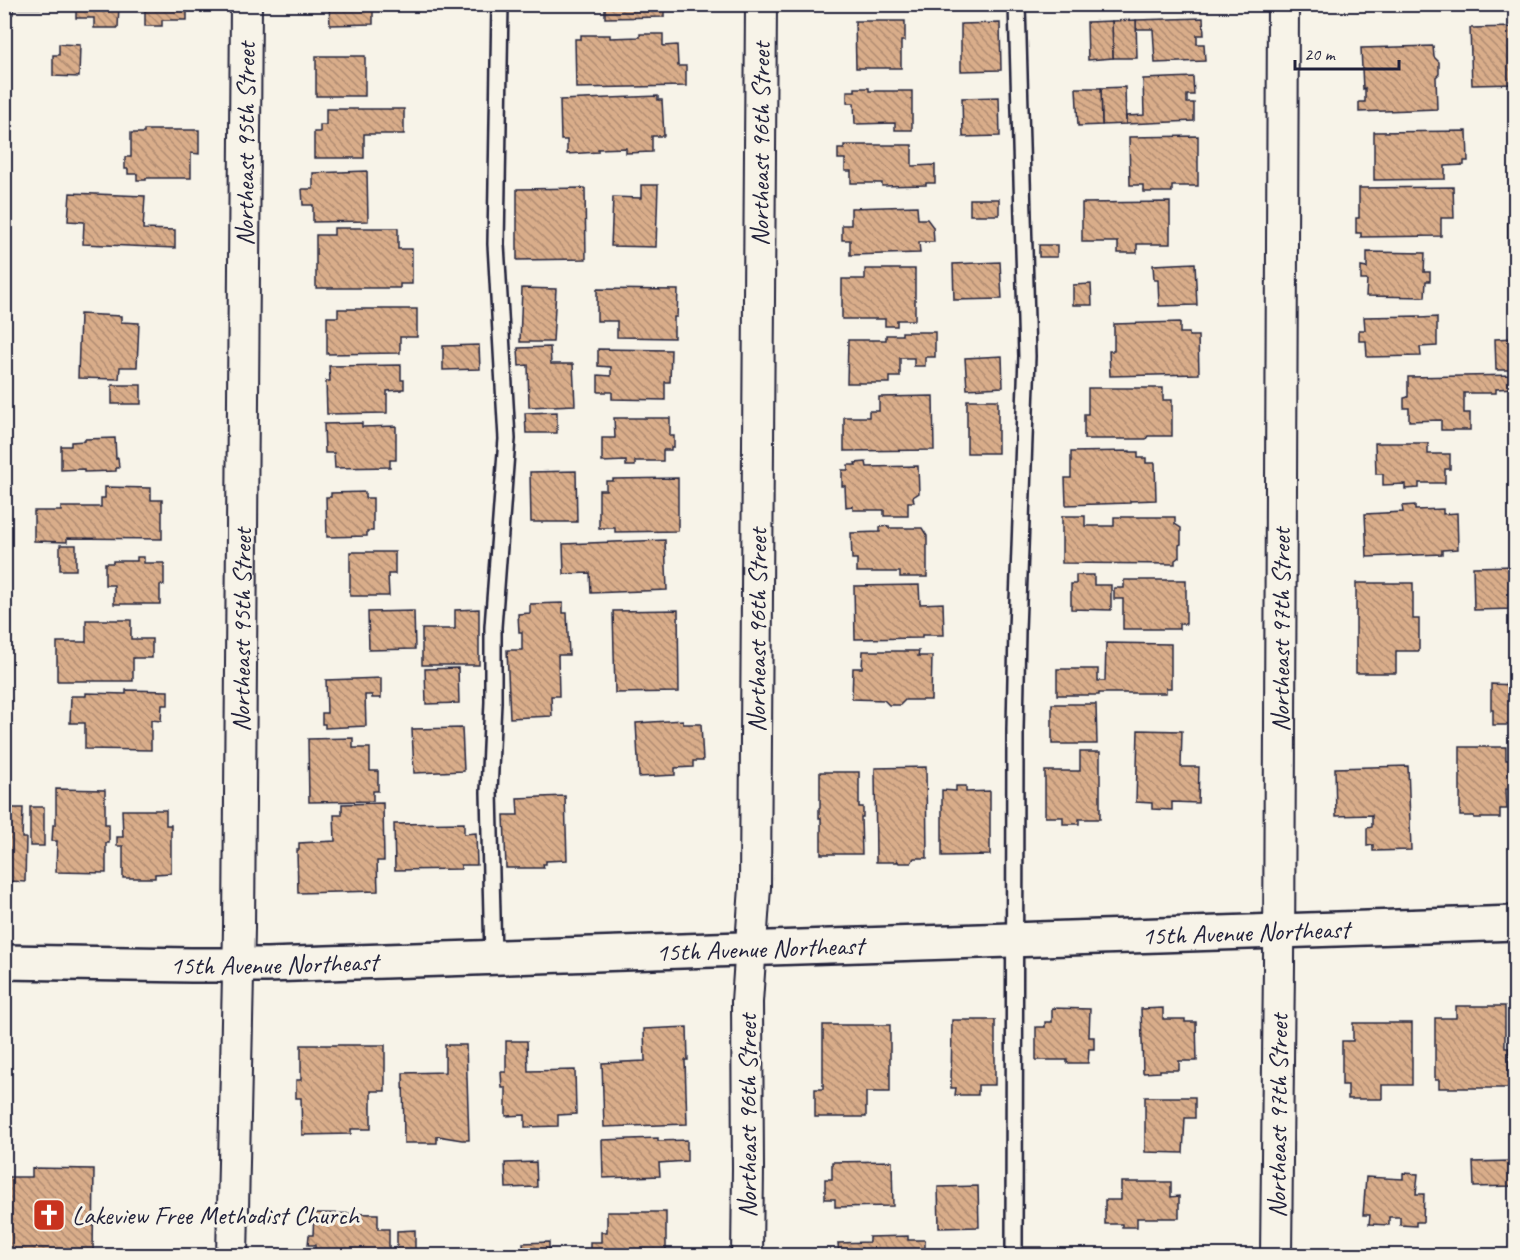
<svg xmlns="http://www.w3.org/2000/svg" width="1520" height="1260" font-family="Caveat,sans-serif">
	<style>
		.building { fill: url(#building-back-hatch); stroke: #22223b; stroke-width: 1.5 }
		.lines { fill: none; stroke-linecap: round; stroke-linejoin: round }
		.service-casing { stroke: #22223b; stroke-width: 20 }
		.minor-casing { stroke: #22223b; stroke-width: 34 }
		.tertiary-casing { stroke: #22223b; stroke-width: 38 }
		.service { stroke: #f7f3e8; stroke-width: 15 }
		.minor { stroke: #f7f3e8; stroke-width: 30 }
		.tertiary { stroke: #f7f3e8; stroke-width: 33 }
		.labels { text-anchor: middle; stroke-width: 6; stroke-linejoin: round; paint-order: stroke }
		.street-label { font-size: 26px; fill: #22223b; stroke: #f7f3e8 }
		.poi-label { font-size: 26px; fill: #22223b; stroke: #f7f3e8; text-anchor: start }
	</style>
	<defs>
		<pattern id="building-back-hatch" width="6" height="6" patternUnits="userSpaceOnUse" patternTransform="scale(1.5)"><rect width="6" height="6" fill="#d9ad8a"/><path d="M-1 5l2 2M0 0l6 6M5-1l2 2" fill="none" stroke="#b08c72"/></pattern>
	</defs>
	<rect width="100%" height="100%" fill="#f7f3e8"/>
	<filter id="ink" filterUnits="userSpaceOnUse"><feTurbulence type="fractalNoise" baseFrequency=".0167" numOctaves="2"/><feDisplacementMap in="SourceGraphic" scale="12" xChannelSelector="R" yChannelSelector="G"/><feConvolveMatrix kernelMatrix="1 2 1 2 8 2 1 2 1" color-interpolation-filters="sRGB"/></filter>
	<g filter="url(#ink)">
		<!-- building -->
		<g class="building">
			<path d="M4,4H42V8H13V14H4Z"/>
			<path d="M76,4H119L118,28H94V18H76Z"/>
			<path d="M145,4H187V20H162V26H145Z"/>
			<path d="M329,4H373V24L330,25Z"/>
			<path d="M393,4H422V6L393,7Z"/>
			<path d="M590,4H664V17L605,18V7H590Z"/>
			<rect x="1067" y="4" width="31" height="2"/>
			<path d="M1203,18L1204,35H1197V44H1204L1205,61L1155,63L1153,29H1136V20Z"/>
			<path d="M1136,20L1137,58H1113L1112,21Z"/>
			<path d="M855,21H905V41H901V68H856Z"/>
			<path d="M1112,21L1113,58L1088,60L1087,22Z"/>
			<path d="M1000,23L1001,70L961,71V24Z"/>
			<path d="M1516,27V84L1472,85L1470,28Z"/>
			<path d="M640,34H663V46L677,45L678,66H686V86L576,88L575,39H581V35H610V38L640,37Z"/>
			<path d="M59,44L80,45L79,77L53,76V55H59Z"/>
			<path d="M1433,46L1434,57L1439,62V74L1436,77L1437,109L1359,112V102H1365V88L1363,89L1361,48Z"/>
			<rect x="316" y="56" width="49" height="40"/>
			<path d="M1193,77L1194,95H1187V103H1194V121L1126,124V116L1144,115L1143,79Z"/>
			<rect x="4" y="84" width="3" height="26"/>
			<path d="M1125,87L1126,124L1102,125L1101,88Z"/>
			<path d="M855,88H869V91H912V130H895V123L855,124L854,103H847V91H855Z"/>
			<path d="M1076,88H1101L1102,125L1078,126Z"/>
			<path d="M658,96V100H662L664,136H652V152L626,153V148L598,149V152L567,154V140H561L560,100Z"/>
			<path d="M999,97L1000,136L963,137L962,98Z"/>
			<path d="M326,109H404V134H364V158H314V132H320V125H326Z"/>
			<path d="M144,130H199V154L191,153V178H146V180H137V174H128V169H125V157H131V133H144Z"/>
			<path d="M1467,131L1468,161H1464V165L1445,166V179L1374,180V132Z"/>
			<path d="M1198,136V186H1172V192H1143V185H1130L1129,137Z"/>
			<path d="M844,145H912V166L935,165V183H926V185L882,186V183H851V171H845V159H838V149H844Z"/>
			<path d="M367,171L368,221L313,222V205H303L302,189H313V173Z"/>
			<path d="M641,185H658L656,247L611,246L613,197L641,198Z"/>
			<path d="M1453,187L1454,218H1441V236L1361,237V233H1356V218H1359V188Z"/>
			<path d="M585,188L586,259L517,260V189Z"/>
			<path d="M70,193L145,196L143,229L175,230V248L83,244L84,222L68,221Z"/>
			<rect x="970" y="199" width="29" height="16"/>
			<path d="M1170,202V244H1137V253H1118V242H1082V203Z"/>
			<path d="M917,206L918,219H927L933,227L934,242H919L920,253L850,255V240H842V225H851V208Z"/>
			<rect x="1508" y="222" width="8" height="20"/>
			<path d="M334,228H398V249H412V284H400V288H316V235H334Z"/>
			<rect x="1039" y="245" width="18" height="12"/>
			<path d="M1367,252L1425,253L1424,272H1430V281H1426L1425,297L1366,296L1367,280H1361V267L1367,268Z"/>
			<path d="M1000,262L1002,299L954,300L953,264Z"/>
			<path d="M1195,263L1197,305L1159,306L1158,280H1154L1153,265Z"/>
			<path d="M865,269H915V320H897V326H885V319H842V279H865Z"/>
			<path d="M1091,284L1092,305H1073V285Z"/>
			<path d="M522,288L556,289L553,342H520Z"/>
			<path d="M597,289L678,290L677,317H674V338L617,337V321H597Z"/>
			<path d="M338,309H417V337H400V353L327,354V317H338Z"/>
			<path d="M80,314L121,316V322L139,323L137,367H120L119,379L78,378Z"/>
			<path d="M1420,316V318L1437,317V346L1420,347L1421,356L1367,357L1366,341H1359V330H1365L1364,317Z"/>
			<path d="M1180,322V333H1189V336H1198L1199,374L1110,376L1109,351H1114V324Z"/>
			<path d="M902,332H935V357H925V366H914V358H900V377H890V383H847L848,340H886V335H902Z"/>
			<path d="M1516,338V370H1496L1495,339Z"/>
			<path d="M479,345L480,369L443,370V346Z"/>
			<path d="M550,347L551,364H573L575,405L529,407L528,365L519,366L518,348Z"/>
			<path d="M598,349L671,350L670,382H665V400L612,399V392H598V375L611,376V367L598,366Z"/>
			<path d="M1002,356L1003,387L967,389L965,358Z"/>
			<path d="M401,365V380H404V389H401V390L387,391V413L327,414L326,381H330L329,366Z"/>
			<path d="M1516,375V388L1496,389V393H1464V413H1470V430H1441V420L1409,421V408H1404V398L1408,397V377Z"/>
			<rect x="112" y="385" width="29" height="19"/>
			<path d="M1088,388H1163V400H1172V436H1148L1146,439H1084V414H1088Z"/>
			<path d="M933,396L934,450L844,451V417H869V411H879V397Z"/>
			<rect x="967" y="400" width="31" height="53"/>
			<path d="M557,412V433H526L525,413Z"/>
			<path d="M614,418H670V436H674V447H671V450H663V461H635V466H626V461L602,462V438H615Z"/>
			<path d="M362,423V427L396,426V460H390V467L335,468L334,453H325L324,424Z"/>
			<path d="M115,438L116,459L118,458L119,468H116V471L84,472V469L61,470V446H71V442L85,441V439Z"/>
			<path d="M1375,443H1428V454H1450V469H1445V483H1419V488L1405,489V484L1383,485V474H1376Z"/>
			<path d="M1130,451V452H1138V458H1146V463H1155L1156,500L1130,501V503L1066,505L1065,478H1071V452Z"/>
			<path d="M866,462L867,467L918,466L919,493L913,497L914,502H908V516H884V510H853V506L846,507L845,486H842V470H848V465H856L855,463Z"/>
			<path d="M576,471L577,522H531L530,472Z"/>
			<path d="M678,478V531L615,532V528H599V490H606V481H613V479Z"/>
			<path d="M105,487L151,488V500H162V539L67,538V542L34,541V511H61V507H101V498H105Z"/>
			<path d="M365,492V498H373V531H367V536L327,537L326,497H331V493Z"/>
			<path d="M1415,505V510L1443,509V514L1457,513L1458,549L1442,550V554L1367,557L1365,514L1403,512L1402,506Z"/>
			<path d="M1062,516H1085V526H1114V517H1175V524L1181,528V544L1179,545V557L1175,560V564L1062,563Z"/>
			<path d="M889,526V528H922L927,536V577H900V572H857V559H852L851,533L880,532V527Z"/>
			<path d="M665,540L667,590L591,593L590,573L564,574L563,544Z"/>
			<rect x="60" y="545" width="16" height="25"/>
			<path d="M350,552H395V574H388L389,596H350Z"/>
			<path d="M137,557H144V563H164V585H160V604H114V585H105V563H113V561H137Z"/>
			<path d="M1514,566L1515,609L1474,610L1473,567Z"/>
			<path d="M1076,575H1094V585H1111V610L1071,609V584H1076Z"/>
			<path d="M1124,580H1186V624H1179V629H1123V599H1114V588H1124Z"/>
			<path d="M1356,583H1413V619H1419V651H1396V673H1356Z"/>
			<path d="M919,585L920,604L943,603L944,635H922V638L855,639L854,586Z"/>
			<path d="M563,603V613H567L569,655H558L559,696H551L552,716L510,718L507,650H522V632H519L518,614L530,613V604Z"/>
			<path d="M479,609V665H422V629H455V610Z"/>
			<path d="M678,610L679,692L615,693L613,611Z"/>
			<path d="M414,611L415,649L369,650L368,612Z"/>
			<path d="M86,620H131V639H152V658H133V681H57V642H86Z"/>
			<path d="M1106,643L1171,644V688H1166V693H1099V695H1057V669H1098V681H1105Z"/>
			<path d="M863,651H919L918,656H932L931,700H905L900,705H889L884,700L852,699L853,668H862Z"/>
			<path d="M458,668L459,703L426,704L425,669Z"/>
			<path d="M381,678V698H372V695H365L366,726L325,728V724H322V713H327L326,680Z"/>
			<path d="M1491,684L1516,685V725H1493V710H1491Z"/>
			<path d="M126,690L168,691V705H162L161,721L151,720V750L85,749V723H70L71,696H86V693L126,694Z"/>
			<path d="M1052,704H1096L1097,744H1052Z"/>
			<path d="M683,720V724H701L703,761H693V767L675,768V775L639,777L636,723Z"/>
			<path d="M462,728L464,771L414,773L412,729Z"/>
			<path d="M1138,730L1182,731L1181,767H1199L1198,803L1172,802V810L1152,809V803L1136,802Z"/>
			<path d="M353,738V748H370V771H378V791H373V801L309,802L308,739Z"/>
			<path d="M1460,747H1506V760H1510V771H1512V789H1506L1507,809H1500V818H1474V816H1460Z"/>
			<path d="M1080,752H1100V819H1079V824H1063V817H1045V771H1080Z"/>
			<path d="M1408,766L1411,850L1373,851V845L1367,846V828L1372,827V815L1336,816L1335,768Z"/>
			<path d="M926,767L927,858H914L911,863H899L897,860V862H876L875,768Z"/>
			<path d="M820,772H859V807H863V817H861L862,854H821V818H819V808H820Z"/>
			<path d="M956,786H966V792L990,791V855L942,856V790L956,791Z"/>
			<path d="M56,789L105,790V824H109V843H106V873L56,872L57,841H52L53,825H56Z"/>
			<path d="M565,796L567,860L546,861V864H543L544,868H506L504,815H518L517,798Z"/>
			<path d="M383,803L384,861H377L378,891L298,893L297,850H299V843L335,841L334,815H342V804Z"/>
			<rect x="30" y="807" width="14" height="39"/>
			<path d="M4,808H23L22,838H26L25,882L11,881V888H4Z"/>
			<path d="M122,810H166V825H171V873L155,874V878H123V846H117V837H123Z"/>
			<path d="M464,823V834L476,833L477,865H461V869L395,870L394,824Z"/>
			<path d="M1456,1006H1505V1048H1509V1088H1439V1080H1435V1018H1456Z"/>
			<path d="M1052,1008L1090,1009L1089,1037H1094V1049H1089L1088,1063H1067V1060H1036V1027H1045V1022H1052Z"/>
			<path d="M1163,1008V1019H1185V1022H1196L1197,1061H1179V1070H1160V1072L1143,1073L1141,1009Z"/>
			<path d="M952,1020H995V1085H978V1095H955L956,1088H951Z"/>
			<path d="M1353,1023H1412V1085H1382V1099H1348V1085H1342V1041H1353Z"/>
			<path d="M823,1025H890V1092H866V1117H815V1089H823Z"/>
			<path d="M687,1027L688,1060H685L687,1124L604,1127L602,1063L645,1061L644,1029Z"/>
			<path d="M506,1041H527L528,1071L575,1070L576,1114L558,1115V1126L525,1127V1115L506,1116V1088H502L501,1072H506Z"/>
			<path d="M301,1045H385V1091H371V1129H351V1134L302,1135L301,1098H296V1080H301Z"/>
			<path d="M445,1045H466L469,1140H462L437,1136V1143H404L403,1073L445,1072Z"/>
			<path d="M1145,1097H1195V1118H1185L1183,1153L1145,1152Z"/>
			<path d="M658,1138V1141L687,1140V1161L659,1163L660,1176L603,1178L602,1140Z"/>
			<path d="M892,1161L893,1206L835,1207V1199H825V1179H832V1162Z"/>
			<path d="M1511,1161L1512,1186L1474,1187L1473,1162Z"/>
			<path d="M536,1162L537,1187L506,1188L505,1163Z"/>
			<path d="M32,1168L94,1169L93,1254L4,1253V1177H32Z"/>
			<path d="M1403,1173L1418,1174L1416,1194H1424L1423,1222H1416V1226L1400,1225V1217H1389V1225L1369,1224L1370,1215H1363L1366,1177L1403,1179Z"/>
			<path d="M1121,1182H1171V1197L1179,1196V1218H1137V1227H1122V1224H1105V1200H1121Z"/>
			<path d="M978,1186L979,1227L939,1228L938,1187Z"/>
			<path d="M607,1212H666V1253H656V1256H590V1242H601V1232H607Z"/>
			<path d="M314,1213L378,1214V1229H389V1256H315V1245H308L309,1235H313Z"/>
			<path d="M415,1230V1256H397V1231Z"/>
			<path d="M908,1236V1240H925V1256H839L838,1243L869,1242V1237Z"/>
			<path d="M549,1242V1256H524L523,1243Z"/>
			<path d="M1022,1247H1042V1254H1046V1256H1022Z"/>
			<path d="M452,1252V1256H433V1253Z"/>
		</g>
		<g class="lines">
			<!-- service casing -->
			<g class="service-casing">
				<g id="service">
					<path d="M493,957L489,792L493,702V627L507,439L496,244L500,4"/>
					<path d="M1014,1256L1015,729L1017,630L1027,356L1017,4"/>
				</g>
			</g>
			<!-- minor casing -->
			<g class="minor-casing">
				<g id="minor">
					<path id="s1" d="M232,1256L239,928L246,4"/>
					<path id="s2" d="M747,1256L748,1168L747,1002L755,887L761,4"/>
					<path id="s3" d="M1276,1256L1279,965L1283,4"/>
				</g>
			</g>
			<!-- tertiary casing -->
			<g class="tertiary-casing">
				<g id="tertiary">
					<path id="s4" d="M4,962L191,965H267L1516,923"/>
				</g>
			</g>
			<!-- service -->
			<use href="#service" class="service"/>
			<!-- minor -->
			<use href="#minor" class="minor"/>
			<!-- tertiary -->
			<use href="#tertiary" class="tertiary"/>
		</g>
	</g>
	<!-- icons -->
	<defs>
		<g id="church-square" transform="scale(1.725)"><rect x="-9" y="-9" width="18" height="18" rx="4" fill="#c8321e" stroke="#f7f3e8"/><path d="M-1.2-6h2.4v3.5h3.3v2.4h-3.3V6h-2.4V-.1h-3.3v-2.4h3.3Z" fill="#fff"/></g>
	</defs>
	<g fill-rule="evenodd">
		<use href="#church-square" x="49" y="1215"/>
	</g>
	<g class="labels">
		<!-- street labels -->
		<g class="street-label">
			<text dy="9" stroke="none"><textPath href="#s1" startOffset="1112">Northeast 95th Street</textPath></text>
			<text dy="9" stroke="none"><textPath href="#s2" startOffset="1112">Northeast 96th Street</textPath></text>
			<text dy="9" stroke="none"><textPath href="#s1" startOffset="626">Northeast 95th Street</textPath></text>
			<text dy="9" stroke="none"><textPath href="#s2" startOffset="626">Northeast 96th Street</textPath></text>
			<text dy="9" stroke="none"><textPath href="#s3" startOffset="626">Northeast 97th Street</textPath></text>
			<text dy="9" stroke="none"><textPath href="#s4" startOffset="1242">15th Avenue Northeast</textPath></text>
			<text dy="9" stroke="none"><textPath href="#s4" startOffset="756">15th Avenue Northeast</textPath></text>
			<text dy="9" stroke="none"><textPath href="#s4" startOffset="270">15th Avenue Northeast</textPath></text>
			<text transform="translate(747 1116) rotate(-90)" y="9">Northeast 96th Street</text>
			<text dy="9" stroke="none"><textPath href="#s3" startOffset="140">Northeast 97th Street</textPath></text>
		</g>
		<!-- poi labels -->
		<g class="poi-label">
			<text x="72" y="1224">Lakeview Free Methodist Church</text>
		</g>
	</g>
	<!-- margin -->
	<rect width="1520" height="1260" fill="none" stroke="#f7f3e8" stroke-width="24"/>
	<rect x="12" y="12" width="1496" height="1236" fill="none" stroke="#22223b" stroke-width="2" filter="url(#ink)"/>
	<!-- scale -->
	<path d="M1295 60v9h104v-9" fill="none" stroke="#22223b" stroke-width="3"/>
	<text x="1304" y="60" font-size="18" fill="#22223b" stroke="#f7f3e8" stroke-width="4.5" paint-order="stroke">20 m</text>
</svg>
